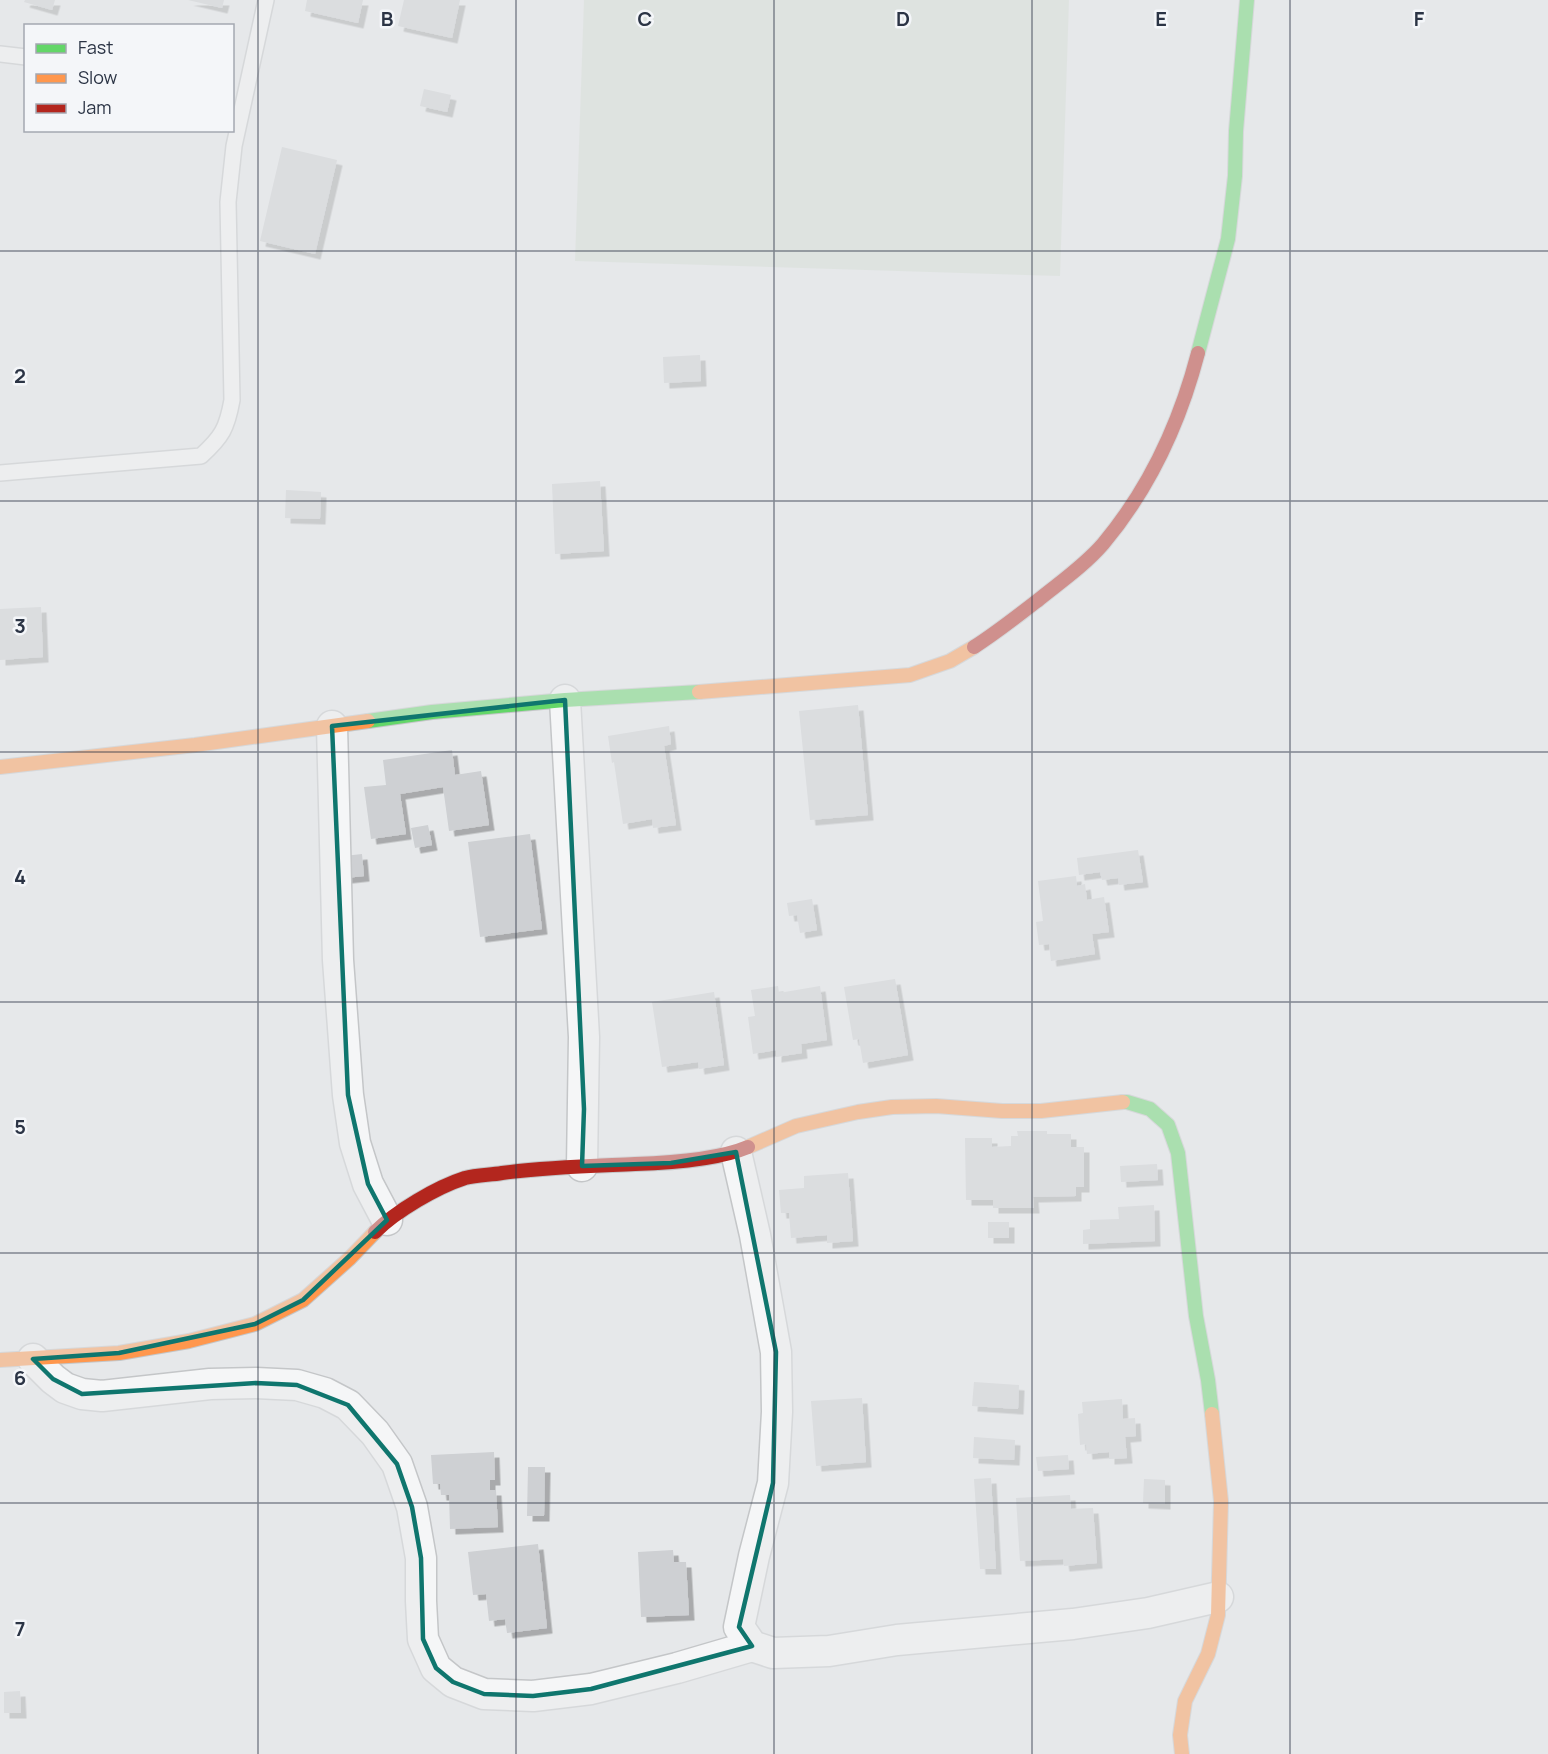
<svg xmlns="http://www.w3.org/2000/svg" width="1548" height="1754" font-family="Manrope,sans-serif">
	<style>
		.green { fill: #d6ded6 }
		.building { fill: #ced0d3; filter: url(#shadow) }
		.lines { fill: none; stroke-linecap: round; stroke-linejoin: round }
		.lane-casing { stroke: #c4c6c8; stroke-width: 18 }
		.street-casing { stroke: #c4c6c8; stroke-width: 33 }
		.fast-casing { stroke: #c4c6c8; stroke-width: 16 }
		.slow-casing { stroke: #c4c6c8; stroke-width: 16 }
		.jam-casing { stroke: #c4c6c8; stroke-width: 16 }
		.lane { stroke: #f5f6f7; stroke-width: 15 }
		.street { stroke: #f5f6f7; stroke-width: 30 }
		.fast { stroke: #63d668; stroke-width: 14 }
		.slow { stroke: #ff974d; stroke-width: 14 }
		.jam { stroke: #b3261e; stroke-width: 14 }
		.marked { fill: none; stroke: #0f766e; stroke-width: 4.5; stroke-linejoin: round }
		.grid { fill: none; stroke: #2b3445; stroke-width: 1.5; stroke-opacity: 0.55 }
		.grid-label { font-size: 20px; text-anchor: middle; font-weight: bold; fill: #2b3445; stroke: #f4f6f9; stroke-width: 5; stroke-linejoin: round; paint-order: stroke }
	</style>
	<defs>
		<filter id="shadow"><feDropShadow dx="5.5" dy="5.5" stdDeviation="0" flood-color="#0004"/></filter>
	</defs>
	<rect width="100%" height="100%" fill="#e6e8ea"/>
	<!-- green -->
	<path class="green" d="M584,0H1069L1060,276L575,261Z"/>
	<!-- building -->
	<g class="building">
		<path d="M25,0H55L52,10L24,2Z"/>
		<path d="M188,0H224L222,8Z"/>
		<path d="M307,0H363L358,23L305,11Z"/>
		<path d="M404,0H460L452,38L398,26Z"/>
		<path d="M424,89L451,95L447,112L420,106Z"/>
		<path d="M282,147L337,160L315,254L260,241Z"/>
		<path d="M700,355L701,381L664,383L663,357Z"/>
		<path d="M600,481L604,551L555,554L552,484Z"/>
		<path d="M286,490L321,492L320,519L285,518Z"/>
		<path d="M41,607L43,657L0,660V609Z"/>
		<path d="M858,705L868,815L810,820L799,711Z"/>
		<path d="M669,726L671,744L664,746L676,825L653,828L652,819L623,824L614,762L612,763L608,736Z"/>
		<path d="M452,750L455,775L481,771L489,825L449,831L443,787L400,794L406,834L371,839L364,787L386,785L383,760Z"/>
		<path d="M428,825L432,845L415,848L411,828Z"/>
		<path d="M530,834L542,929L480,937L468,842Z"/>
		<path d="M1138,850L1143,882L1119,885L1118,878L1102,880L1100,872L1079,875L1077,858Z"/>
		<path d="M362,854L364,876L346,878L344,856Z"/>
		<path d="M1076,876L1077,886L1085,884L1087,900L1104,897L1109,932L1092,934L1095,954L1051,961L1049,944L1039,945L1036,922L1043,921L1038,881Z"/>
		<path d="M812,899L817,930L800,933L797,915L789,916L787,903Z"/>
		<path d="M895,979L908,1055L863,1063L859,1039L853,1040L844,987Z"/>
		<path d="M778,986L779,993L820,986L827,1040L801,1044L802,1053L776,1057V1050L753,1054L748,1017L755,1016L751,990Z"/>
		<path d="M714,992L724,1065L699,1069L698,1062L662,1067L652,1002Z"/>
		<path d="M1017,1131H1047V1134H1071V1147H1084V1187H1076V1196L1033,1197L1034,1208H993V1200H966L965,1138H992V1147L1011,1146V1136H1018Z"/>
		<path d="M1157,1164L1158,1180L1121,1182L1120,1166Z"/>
		<path d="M848,1173L853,1241L827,1243V1235L791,1238L789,1213H781L779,1190L804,1188V1176Z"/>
		<path d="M1154,1205L1155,1241L1083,1244V1230L1090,1229V1220L1119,1219L1118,1207Z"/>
		<rect x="988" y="1222" width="21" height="16"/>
		<path d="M974,1382L1019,1385L1018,1409L972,1406Z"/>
		<path d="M862,1398L866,1462L816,1466L811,1401Z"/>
		<path d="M1122,1399L1123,1419L1135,1418L1136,1436L1125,1437L1127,1458L1109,1459V1452L1087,1454L1086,1444L1080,1445L1078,1414L1083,1413L1082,1402Z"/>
		<path d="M974,1437L1015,1440L1014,1460L973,1458Z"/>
		<path d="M494,1452L495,1480H490V1490H496L498,1527L450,1529L449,1495H441L440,1484H433L431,1455Z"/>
		<path d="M1068,1455L1069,1469L1038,1471L1036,1457Z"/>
		<path d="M528,1467H545L544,1516H527Z"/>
		<path d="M991,1478L996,1569H980L974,1479Z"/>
		<path d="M1144,1479L1165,1480V1504L1143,1503Z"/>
		<path d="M1070,1495L1071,1509L1093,1508L1097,1563L1064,1566L1063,1559L1020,1561L1016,1498Z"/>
		<path d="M538,1544L547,1628L507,1633L505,1619L489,1621L486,1594L473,1595L468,1552Z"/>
		<path d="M673,1550L674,1562H686L689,1615L641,1617L638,1552Z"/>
		<path d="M20,1691L21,1713H4V1692Z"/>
	</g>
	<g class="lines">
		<!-- lane casing -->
		<g class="lane-casing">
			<g id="lane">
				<path d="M0,54L26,57"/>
				<path d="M0,473L201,456C222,437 227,428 232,400L228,202L234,146L266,0"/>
			</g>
		</g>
		<!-- street casing -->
		<g class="street-casing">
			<g id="street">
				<path d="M565,700L584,1037L582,1166"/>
				<path d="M332,726L338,960L348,1095L355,1143L368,1184L387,1220"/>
				<path d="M736,1152L755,1235L776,1352L777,1412L773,1483L754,1556L739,1627L752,1646L773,1653L829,1651L897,1640L1073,1624L1148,1613L1218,1597"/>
				<path d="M33,1359L53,1379L65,1388L82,1394L102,1396L210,1384L256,1383L297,1385L325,1393L348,1405L375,1433L397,1464L412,1507L421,1558V1601L423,1639L436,1668L453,1682L484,1694L533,1696L591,1689L677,1668L752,1646"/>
			</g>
		</g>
		<!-- fast casing -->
		<g class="fast-casing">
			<g id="fast">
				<path d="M1198,353L1228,239L1235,176L1236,131L1247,0"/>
				<path d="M368,721L432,712L565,700L699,692"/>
				<path d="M1123,1102H1127L1150,1109L1168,1125L1178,1153L1196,1316L1208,1380L1212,1414"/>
			</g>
		</g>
		<!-- slow casing -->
		<g class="slow-casing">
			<g id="slow">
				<path d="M699,692L910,675L950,661L974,647"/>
				<path d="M0,767L195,745L368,721"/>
				<path d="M748,1147L796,1126L858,1112L892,1107L936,1106L1002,1111H1041L1123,1102"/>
				<path d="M0,1360L119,1353L189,1341L255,1324L303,1300L350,1258L375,1232"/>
				<path d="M1182,1754L1180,1735L1185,1701L1208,1654L1218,1615L1221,1501L1212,1414"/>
			</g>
		</g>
		<!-- jam casing -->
		<g class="jam-casing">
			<g id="jam">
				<path d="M974,647C996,633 1016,617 1037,601C1059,583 1084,566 1103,544C1149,489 1180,422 1198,353"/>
				<path d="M375,1232C396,1211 437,1187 465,1178C477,1175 490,1175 502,1173C546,1167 591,1166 635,1164C669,1163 717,1160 748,1147"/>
			</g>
		</g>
		<!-- lane -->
		<use href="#lane" class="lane"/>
		<!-- street -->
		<use href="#street" class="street"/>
		<!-- fast -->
		<use href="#fast" class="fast"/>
		<!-- slow -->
		<use href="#slow" class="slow"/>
		<!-- jam -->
		<use href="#jam" class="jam"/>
	</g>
	<!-- marked area -->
	<path d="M0 0H1548V1754H0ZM565,700L584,1109L582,1166L671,1163L736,1152L776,1352L773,1483L739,1627L752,1646L591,1689L533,1696L484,1694L453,1682L436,1668L423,1639L421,1558L412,1507L397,1464L348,1405L297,1385L256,1383L82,1394L53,1379L33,1359L119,1353L255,1324L303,1300L387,1220L368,1184L348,1095L332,726Z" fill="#e6e8ea" fill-opacity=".55" fill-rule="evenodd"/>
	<path class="marked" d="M565,700L584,1109L582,1166L671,1163L736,1152L776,1352L773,1483L739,1627L752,1646L591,1689L533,1696L484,1694L453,1682L436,1668L423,1639L421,1558L412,1507L397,1464L348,1405L297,1385L256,1383L82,1394L53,1379L33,1359L119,1353L255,1324L303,1300L387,1220L368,1184L348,1095L332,726Z"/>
	<!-- grid -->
	<path class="grid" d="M258,0V1754M516,0V1754M774,0V1754M1032,0V1754M1290,0V1754M0,251H1548M0,501H1548M0,752H1548M0,1002H1548M0,1253H1548M0,1503H1548"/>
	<g class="grid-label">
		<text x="387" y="26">B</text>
		<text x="645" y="26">C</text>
		<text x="903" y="26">D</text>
		<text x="1161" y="26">E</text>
		<text x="1419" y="26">F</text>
		<text x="20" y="383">2</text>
		<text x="20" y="633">3</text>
		<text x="20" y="884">4</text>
		<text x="20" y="1134">5</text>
		<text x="20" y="1385">6</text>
		<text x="20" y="1636">7</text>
	</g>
	<!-- legend -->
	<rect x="24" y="24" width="210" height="108" fill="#f4f6f9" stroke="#a4a8b1" stroke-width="1.5"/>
	<rect x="36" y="44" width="30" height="9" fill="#63d668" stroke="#a4a8b1" stroke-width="1.5"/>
	<text x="78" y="54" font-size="18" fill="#2b3445">Fast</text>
	<rect x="36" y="74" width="30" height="9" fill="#ff974d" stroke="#a4a8b1" stroke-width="1.5"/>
	<text x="78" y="84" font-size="18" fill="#2b3445">Slow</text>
	<rect x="36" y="104" width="30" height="9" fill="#b3261e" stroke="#a4a8b1" stroke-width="1.5"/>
	<text x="78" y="114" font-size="18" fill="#2b3445">Jam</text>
</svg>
